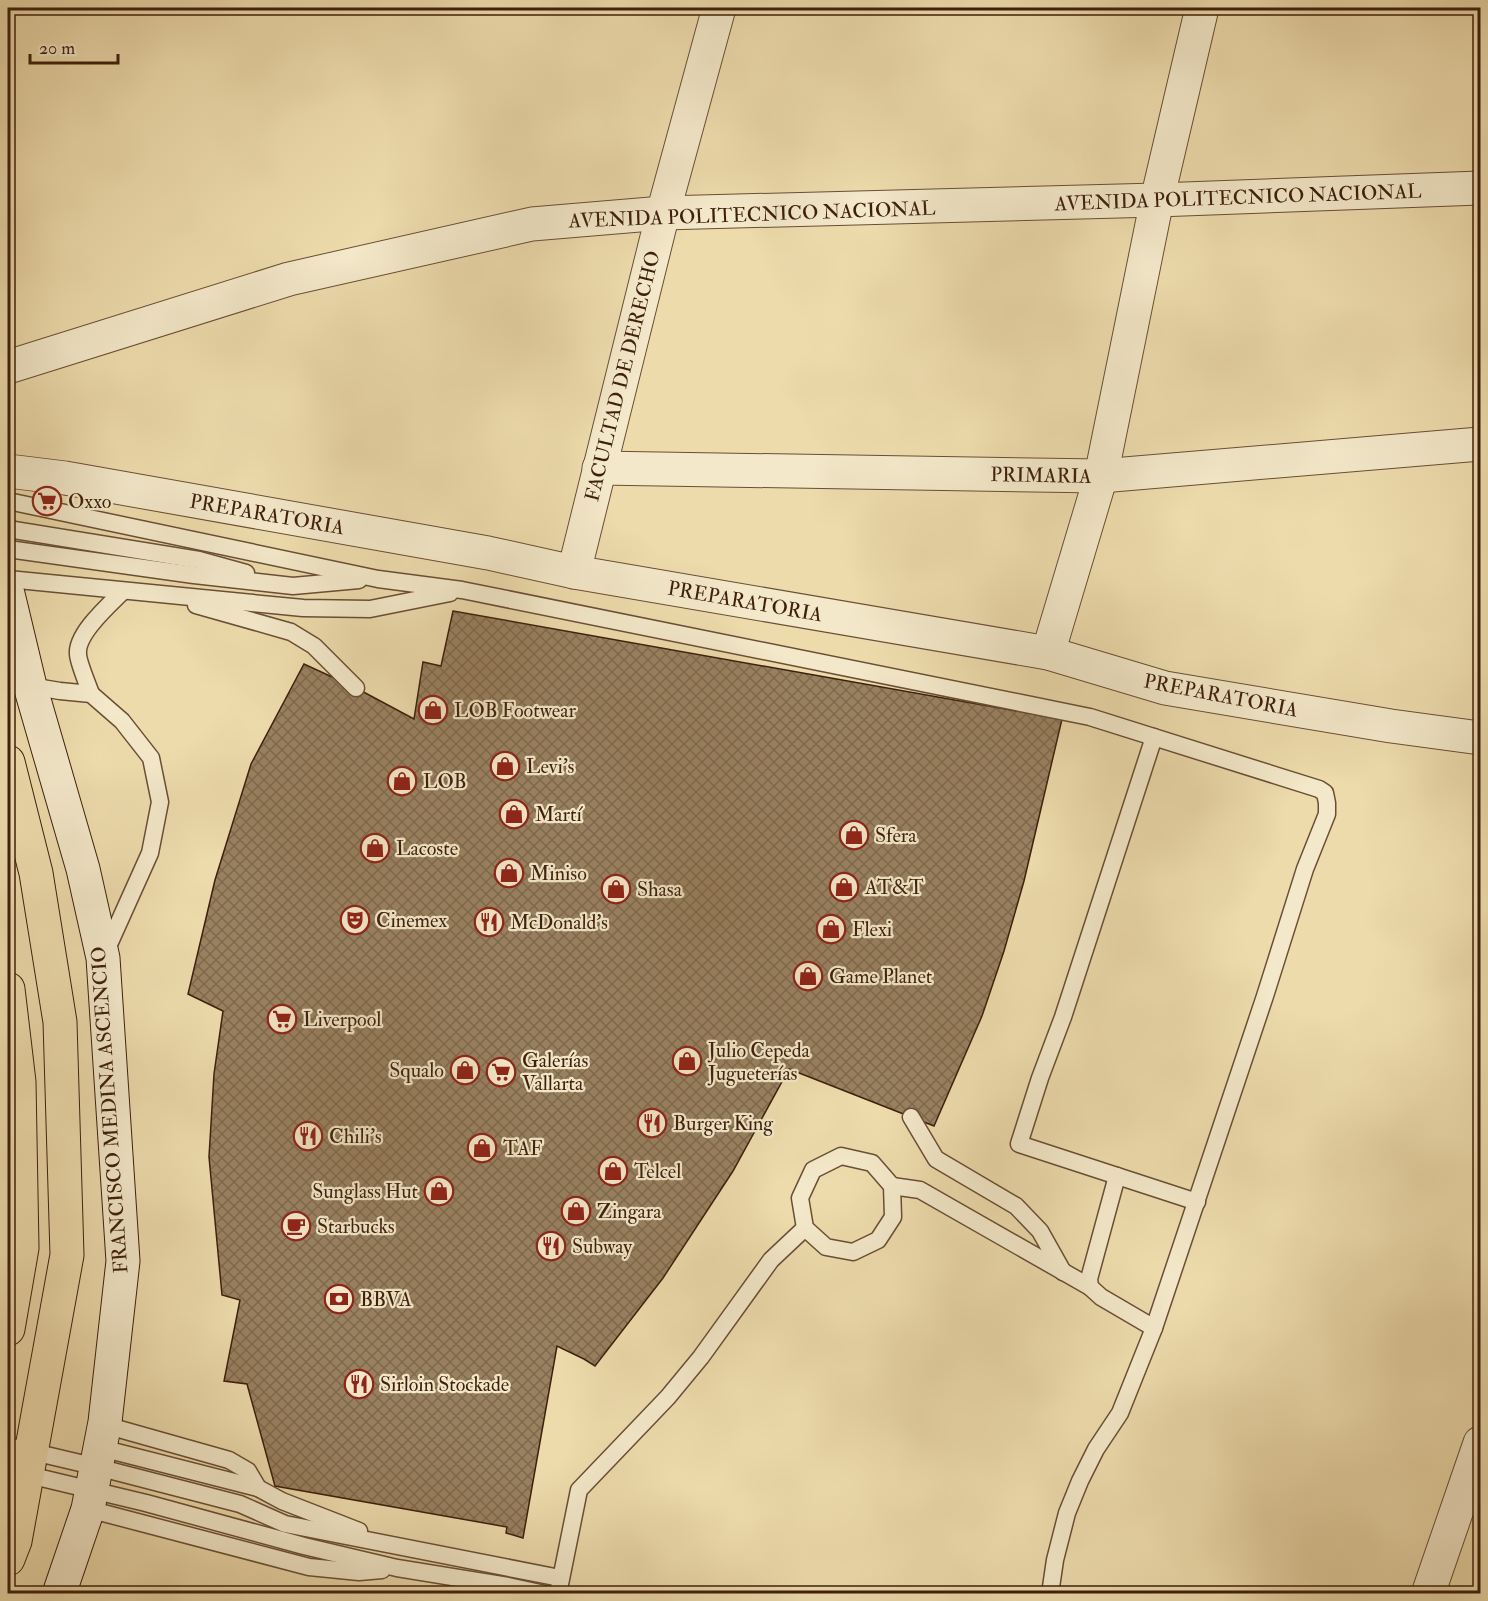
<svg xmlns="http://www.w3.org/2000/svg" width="1488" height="1601" font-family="'IM FELL Double Pica',serif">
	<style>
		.building { fill: url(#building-cross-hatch); stroke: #3e1f0d; stroke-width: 1.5 }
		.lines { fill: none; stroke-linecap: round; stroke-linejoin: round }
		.service-casing { stroke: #6a4e35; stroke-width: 19 }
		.minor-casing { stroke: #6a4e35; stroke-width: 35 }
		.tertiary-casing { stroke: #6a4e35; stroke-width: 35 }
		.secondary-casing { stroke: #3e1f0d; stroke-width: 35 }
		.trunk-casing { stroke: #3e1f0d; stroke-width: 35 }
		.service { stroke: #f3e8c9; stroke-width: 16 }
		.minor { stroke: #f3e8c9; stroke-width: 33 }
		.tertiary { stroke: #f3e8c9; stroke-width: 33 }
		.secondary { stroke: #f3e8c9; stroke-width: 33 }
		.trunk { stroke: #eddbac; stroke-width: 33 }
		.labels { text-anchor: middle; stroke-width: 4.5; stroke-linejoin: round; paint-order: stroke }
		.street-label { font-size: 20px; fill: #3e1f0d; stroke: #f3e8c9 }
		.poi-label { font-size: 20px; fill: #3e1f0d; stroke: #f3e8c9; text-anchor: start }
	</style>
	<defs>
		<pattern id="building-cross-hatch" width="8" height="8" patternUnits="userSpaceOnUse" patternTransform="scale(1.5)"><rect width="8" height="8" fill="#998160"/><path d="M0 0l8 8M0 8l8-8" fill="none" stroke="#7e694e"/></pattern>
	</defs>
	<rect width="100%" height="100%" fill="#eddbac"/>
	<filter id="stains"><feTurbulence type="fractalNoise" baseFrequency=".00333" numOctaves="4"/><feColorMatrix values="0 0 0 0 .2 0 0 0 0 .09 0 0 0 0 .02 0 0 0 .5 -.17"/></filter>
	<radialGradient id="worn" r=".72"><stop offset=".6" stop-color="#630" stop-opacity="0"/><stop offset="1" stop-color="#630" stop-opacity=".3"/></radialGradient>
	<!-- building -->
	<path class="building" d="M453,611L1062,719L1024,881L1004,951L982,1016L934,1126L789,1069L733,1171L663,1278L595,1366L584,1359L557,1346L523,1538L506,1533L507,1527L275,1486L247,1384L224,1381L240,1300L222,1295L209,1157L214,1074L223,1011L188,994L215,880L251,764L304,664L356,688L414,719L423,662L441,666Z"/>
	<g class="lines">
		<!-- service casing -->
		<g class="service-casing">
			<g id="service">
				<path d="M8,501L378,579L462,590L1090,717L1319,789L1325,793L1327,803V814L1305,869L1265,996L1154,1328L1120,1413L1096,1449L1080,1481L1067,1513L1055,1560L1050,1594"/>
				<path d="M8,529L199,560L246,573"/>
				<path d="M8,549L194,575L293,586L359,580"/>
				<path d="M8,579L303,608L370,609L450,593"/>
				<path d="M196,605L291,632L314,646L356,688"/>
				<path d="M30,686L60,691L91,694L122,721L151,758L160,802L150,853L106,951"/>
				<path d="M91,694C88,685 78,662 78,654C76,634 109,605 123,591"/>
				<path d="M1154,737L1063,1017L1040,1078L1019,1144L1197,1202"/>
				<path d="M911,1117L936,1159L1016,1206L1040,1231L1063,1272"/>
				<path d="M841,1156L872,1163L892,1186L893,1217L878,1240L853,1252L826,1247L805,1228L800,1198L813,1170Z"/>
				<path d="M1117,1176L1089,1279L1090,1287L1101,1297L1154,1328"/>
				<path d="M892,1186L920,1190L1090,1287"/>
				<path d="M105,1425L229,1460L248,1471L258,1488"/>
				<path d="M8,1446L97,1467L240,1504L285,1524L560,1578"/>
				<path d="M101,1448L258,1488L282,1501L359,1531"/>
				<path d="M8,1470L146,1503L304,1546L397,1568L508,1586L545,1594"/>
				<path d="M88,1509L309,1567L359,1572L382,1570"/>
				<path d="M558,1594L579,1490L668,1397L701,1357L771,1260L805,1228"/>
			</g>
		</g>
		<!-- minor casing -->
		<g class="minor-casing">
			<g id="minor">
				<path d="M599,468L1101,476L1480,444"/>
				<path d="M8,471L65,478L488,553L574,572L1048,653L1165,688L1391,726L1480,738"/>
				<path d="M574,572L663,213L719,8"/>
				<path d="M1048,653L1101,476L1157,200L1202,8"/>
				<path d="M1428,1594L1480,1443"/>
			</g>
		</g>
		<!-- tertiary casing -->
		<g class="tertiary-casing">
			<path id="tertiary" d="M8,367L289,279L532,224L663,213L1157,200L1480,188"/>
		</g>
		<!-- secondary casing -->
		<g class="secondary-casing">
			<path id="secondary" d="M8,594L30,686L83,869L103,958L123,1261L105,1422L88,1509L59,1594"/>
		</g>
		<!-- trunk casing -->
		<g class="trunk-casing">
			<g id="trunk">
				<path d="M8,762L36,873L60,1022L67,1255L15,1541L8,1559"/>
				<path d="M8,989L19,1082L22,1248L8,1329"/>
			</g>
		</g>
		<!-- service -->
		<use href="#service" class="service"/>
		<!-- minor -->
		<use href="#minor" class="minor"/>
		<!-- tertiary -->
		<use href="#tertiary" class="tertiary"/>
		<!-- secondary -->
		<use href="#secondary" class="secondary"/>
		<!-- trunk -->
		<use href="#trunk" class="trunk"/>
	</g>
	<!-- icons -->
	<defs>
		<g id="supermarket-ring" transform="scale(1.5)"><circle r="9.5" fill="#f3e8c9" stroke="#8f2418" stroke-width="1.5"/><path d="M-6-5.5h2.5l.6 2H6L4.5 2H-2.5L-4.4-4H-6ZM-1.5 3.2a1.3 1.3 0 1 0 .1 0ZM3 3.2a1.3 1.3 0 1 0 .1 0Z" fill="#8f2418"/></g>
		<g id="shop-ring" transform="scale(1.5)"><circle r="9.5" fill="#f3e8c9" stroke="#8f2418" stroke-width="1.5"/><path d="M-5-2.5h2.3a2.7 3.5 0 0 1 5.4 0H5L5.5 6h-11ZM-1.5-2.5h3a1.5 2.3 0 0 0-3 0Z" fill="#8f2418"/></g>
		<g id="theatre-ring" transform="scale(1.5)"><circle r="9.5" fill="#f3e8c9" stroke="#8f2418" stroke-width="1.5"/><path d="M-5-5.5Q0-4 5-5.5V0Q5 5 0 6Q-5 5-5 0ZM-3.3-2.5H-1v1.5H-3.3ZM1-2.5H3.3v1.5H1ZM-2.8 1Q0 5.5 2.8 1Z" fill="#8f2418"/></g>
		<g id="restaurant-ring" transform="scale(1.5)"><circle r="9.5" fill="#f3e8c9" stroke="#8f2418" stroke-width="1.5"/><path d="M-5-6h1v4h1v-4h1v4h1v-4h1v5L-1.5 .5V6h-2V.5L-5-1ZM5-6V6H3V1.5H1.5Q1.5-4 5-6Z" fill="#8f2418"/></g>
		<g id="cafe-ring" transform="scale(1.5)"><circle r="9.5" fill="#f3e8c9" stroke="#8f2418" stroke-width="1.5"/><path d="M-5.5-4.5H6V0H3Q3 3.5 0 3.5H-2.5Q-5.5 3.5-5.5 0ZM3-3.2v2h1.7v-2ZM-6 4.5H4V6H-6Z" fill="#8f2418"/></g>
		<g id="bank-ring" transform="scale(1.5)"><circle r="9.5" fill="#f3e8c9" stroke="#8f2418" stroke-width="1.5"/><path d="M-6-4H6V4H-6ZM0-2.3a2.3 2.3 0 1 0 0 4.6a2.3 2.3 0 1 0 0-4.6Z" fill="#8f2418"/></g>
	</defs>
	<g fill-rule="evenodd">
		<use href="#supermarket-ring" x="47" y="501"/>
		<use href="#shop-ring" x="433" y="710"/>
		<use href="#shop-ring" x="505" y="766"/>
		<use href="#shop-ring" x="402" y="781"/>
		<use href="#shop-ring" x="514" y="814"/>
		<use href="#shop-ring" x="854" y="835"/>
		<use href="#shop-ring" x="375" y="848"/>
		<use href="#shop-ring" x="509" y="873"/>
		<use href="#shop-ring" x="844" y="887"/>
		<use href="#shop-ring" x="616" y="889"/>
		<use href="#theatre-ring" x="355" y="920"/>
		<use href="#restaurant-ring" x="489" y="922"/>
		<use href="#shop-ring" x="831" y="929"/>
		<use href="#shop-ring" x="808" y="976"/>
		<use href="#supermarket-ring" x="282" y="1019"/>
		<use href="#shop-ring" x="687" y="1061"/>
		<use href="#shop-ring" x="465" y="1070"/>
		<use href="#supermarket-ring" x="501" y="1072"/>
		<use href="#restaurant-ring" x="652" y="1123"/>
		<use href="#restaurant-ring" x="308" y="1136"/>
		<use href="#shop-ring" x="482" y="1148"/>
		<use href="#shop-ring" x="613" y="1171"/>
		<use href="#shop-ring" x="439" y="1191"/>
		<use href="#shop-ring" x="576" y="1211"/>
		<use href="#cafe-ring" x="296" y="1226"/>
		<use href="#restaurant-ring" x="551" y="1246"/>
		<use href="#bank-ring" x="339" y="1299"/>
		<use href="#restaurant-ring" x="359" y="1384"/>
	</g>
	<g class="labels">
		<!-- street labels -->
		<g class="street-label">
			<text transform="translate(1238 197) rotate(-2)" y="7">AVENIDA POLITECNICO NACIONAL</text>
			<text transform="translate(752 214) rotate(-2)" y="7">AVENIDA POLITECNICO NACIONAL</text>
			<text transform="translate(622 376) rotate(-76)" y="7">FACULTAD DE DERECHO</text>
			<text transform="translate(1041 475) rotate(1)" y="7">PRIMARIA</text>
			<text transform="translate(267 514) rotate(10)" y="7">PREPARATORIA</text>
			<text transform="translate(745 601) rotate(10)" y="7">PREPARATORIA</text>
			<text transform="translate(1221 695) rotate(11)" y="7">PREPARATORIA</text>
			<text transform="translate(109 1110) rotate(-94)" y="7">FRANCISCO MEDINA ASCENCIO</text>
		</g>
		<!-- poi labels -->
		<g class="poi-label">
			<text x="68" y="508">Oxxo</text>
			<text x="454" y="717">LOB Footwear</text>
			<text x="526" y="773">Levi's</text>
			<text x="423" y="788">LOB</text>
			<text x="535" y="821">Martí</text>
			<text x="875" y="842">Sfera</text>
			<text x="396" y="855">Lacoste</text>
			<text x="530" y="880">Miniso</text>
			<text x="865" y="894">AT&amp;T</text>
			<text x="637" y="896">Shasa</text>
			<text x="376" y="927">Cinemex</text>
			<text x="510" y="929">McDonald's</text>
			<text x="852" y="936">Flexi</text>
			<text x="829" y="983">Game Planet</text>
			<text x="303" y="1026">Liverpool</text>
			<text x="708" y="1057">Julio Cepeda<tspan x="708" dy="23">Jugueterías</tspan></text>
			<text x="522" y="1067">Galerías<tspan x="522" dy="23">Vallarta</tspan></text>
			<text x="444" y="1077" text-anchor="end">Squalo</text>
			<text x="673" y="1130">Burger King</text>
			<text x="329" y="1143">Chili's</text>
			<text x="503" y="1155">TAF</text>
			<text x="634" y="1178">Telcel</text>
			<text x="418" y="1198" text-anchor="end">Sunglass Hut</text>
			<text x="597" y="1218">Zingara</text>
			<text x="317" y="1233">Starbucks</text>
			<text x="572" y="1253">Subway</text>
			<text x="360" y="1306">BBVA</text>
			<text x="380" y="1391">Sirloin Stockade</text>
		</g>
	</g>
	<!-- margin -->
	<rect width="1488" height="1601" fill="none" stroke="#eddbac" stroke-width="30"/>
	<rect x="9" y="9" width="1470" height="1583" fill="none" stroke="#3e1f0d" stroke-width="3"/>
	<rect x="15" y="15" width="1458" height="1571" fill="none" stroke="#3e1f0d" stroke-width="1.5"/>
	<!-- scale -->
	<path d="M30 54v9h88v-9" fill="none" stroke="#3e1f0d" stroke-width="3"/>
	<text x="39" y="54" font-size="18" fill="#3e1f0d" stroke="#f3e8c9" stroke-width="4.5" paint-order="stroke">20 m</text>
	<rect width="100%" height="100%" filter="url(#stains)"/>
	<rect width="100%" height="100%" fill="url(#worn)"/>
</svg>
